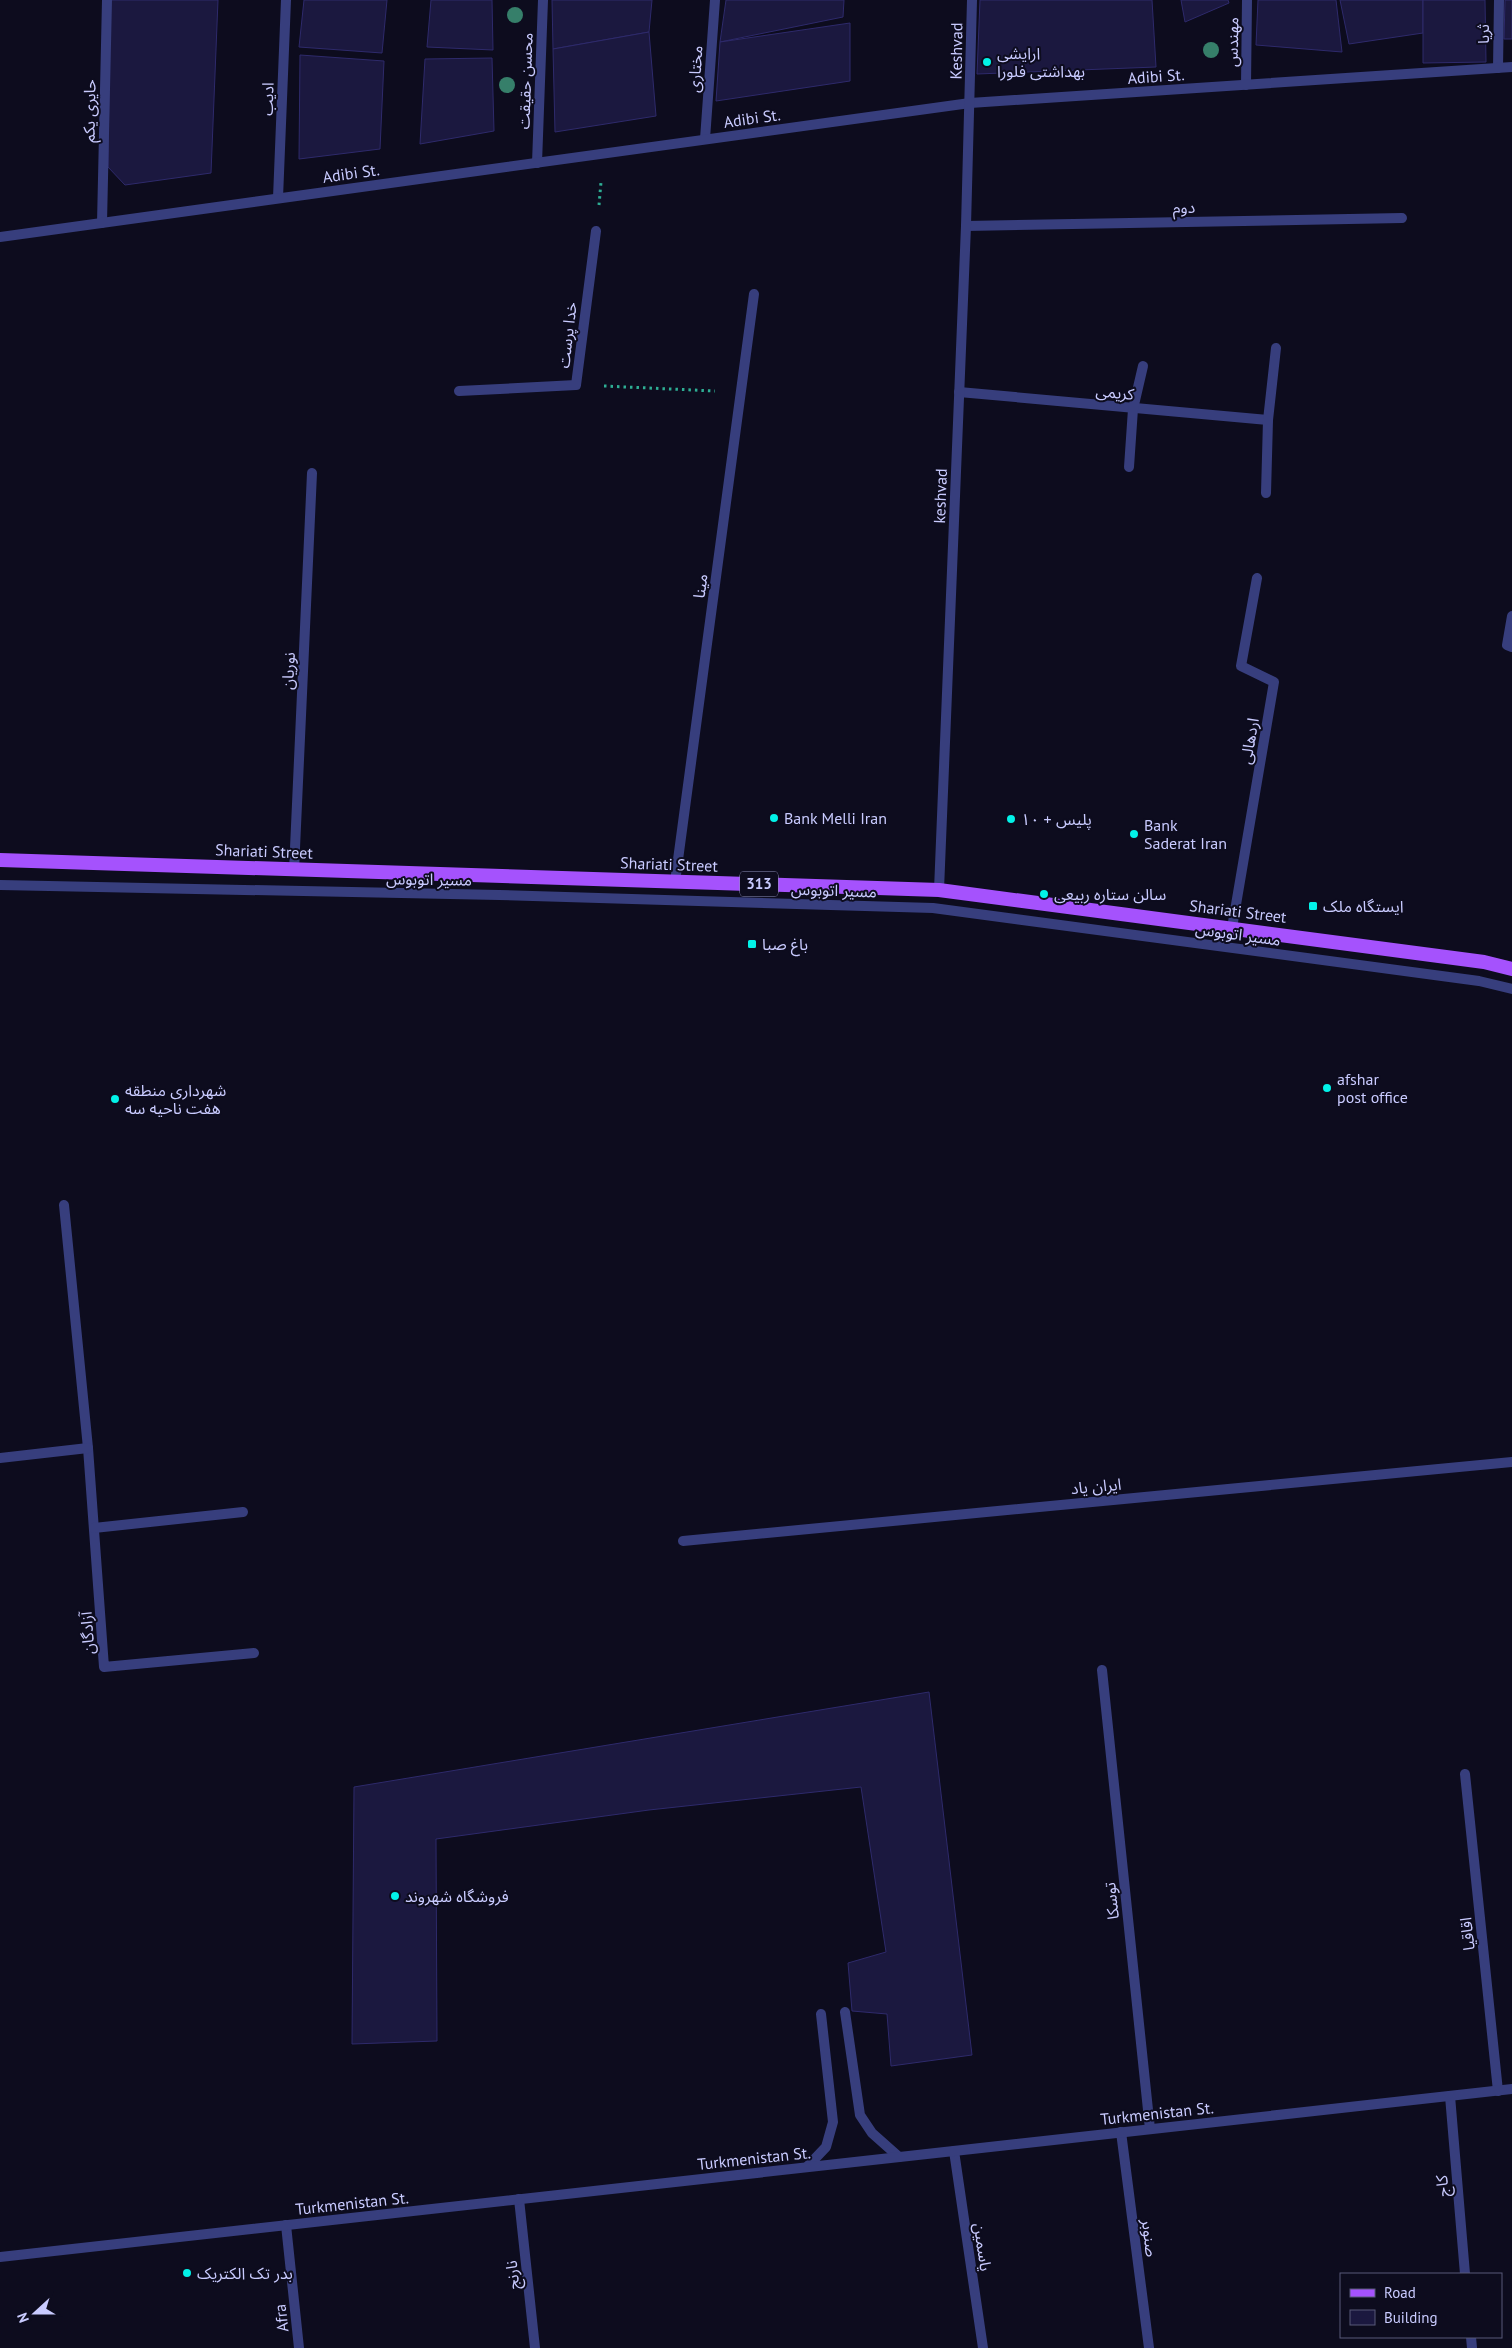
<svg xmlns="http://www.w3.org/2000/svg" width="1512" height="2348" font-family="'PT Sans','Noto Sans Arabic',sans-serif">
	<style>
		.building { fill: #1b183f; stroke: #2e2a6b }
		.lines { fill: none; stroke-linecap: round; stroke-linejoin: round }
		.path { stroke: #2eae94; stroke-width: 3; stroke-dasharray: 2.5 4; stroke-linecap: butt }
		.service { stroke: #373e7d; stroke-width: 10 }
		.minor { stroke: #373e7d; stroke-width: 10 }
		.primary { stroke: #a552fd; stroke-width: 14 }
		.tree { fill: #367f6a }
		.poi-dot { fill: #02f2e8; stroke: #0d0c1e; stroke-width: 2 }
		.labels { text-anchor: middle; stroke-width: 4; stroke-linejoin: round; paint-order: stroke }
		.shield { fill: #0d0c1e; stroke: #9192bc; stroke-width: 1 }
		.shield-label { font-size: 15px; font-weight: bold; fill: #c9cbff }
		.street-label { font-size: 16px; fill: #c9cbff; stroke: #0d0c1e }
		.poi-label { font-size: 16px; fill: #c9cbff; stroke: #0d0c1e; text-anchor: start }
	</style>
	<rect width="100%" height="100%" fill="#0d0c1e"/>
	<!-- building -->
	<g class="building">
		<path d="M110,0H218L211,173L125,185L108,167Z"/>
		<path d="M304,0H387L382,53L299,47Z"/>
		<path d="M431,0H492L493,50L427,47Z"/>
		<path d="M552,0H652L649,32L553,49Z"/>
		<path d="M726,0H844L843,17L720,42Z"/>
		<path d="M980,0H1152L1156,67L977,74Z"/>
		<path d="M1181,0H1228L1229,3L1185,22Z"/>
		<path d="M1258,0H1336L1342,52L1256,45Z"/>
		<path d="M1340,0H1423V33L1349,44Z"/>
		<path d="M1423,0H1485L1486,62L1423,63Z"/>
		<path d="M1505,0H1512V39H1504Z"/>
		<path d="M850,23V81L716,101L720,42Z"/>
		<path d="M649,32L656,116L555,132L553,49Z"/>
		<path d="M300,55L384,61L380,149L299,159Z"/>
		<path d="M492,58L494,131L420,144L425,59Z"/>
		<path d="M929,1692L972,2055L891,2066L887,2014L852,2011L848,1963L886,1952L861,1787L649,1810L436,1839L437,2041L352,2044L354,1787Z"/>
	</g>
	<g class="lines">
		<!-- path -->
		<g class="path">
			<path d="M599,205L601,182"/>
			<path d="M604,386L715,391"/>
		</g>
		<!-- service -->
		<g class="service">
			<path d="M966,226L1402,218"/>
			<path d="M294,870L312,473"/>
			<path d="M0,885L499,895L933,908L1479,981L1512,989"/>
			<path d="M845,2012L860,2115L872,2133L899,2157"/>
			<path d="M807,2167L826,2147L833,2122L821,2014"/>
		</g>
		<!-- minor -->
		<g class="minor">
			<path d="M1498,68L1499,0"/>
			<path d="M1246,85L1247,0"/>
			<path d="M705,139L715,0"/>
			<path d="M537,163L543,0"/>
			<path d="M278,198L286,0"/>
			<path d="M102,223L107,0"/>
			<path d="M0,237L970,103L1512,67"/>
			<path d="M459,391L576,385L596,231"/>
			<path d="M959,392L1268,420"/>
			<path d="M1129,467L1133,409L1143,366"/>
			<path d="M1266,493L1268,420L1276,348"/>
			<path d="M1512,616L1507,645L1512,647"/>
			<path d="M675,882L754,294"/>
			<path d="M939,890L966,226L972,0"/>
			<path d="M1232,928L1274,682L1241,666L1257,578"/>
			<path d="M64,1205L88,1448L104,1667L254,1653"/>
			<path d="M0,1458L88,1448"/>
			<path d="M94,1528L243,1512"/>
			<path d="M683,1541L1512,1462"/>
			<path d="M1102,1670L1150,2129"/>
			<path d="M1465,1774L1498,2091"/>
			<path d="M1450,2096L1465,2274"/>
			<path d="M1121,2132L1149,2348"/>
			<path d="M954,2151L983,2348"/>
			<path d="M519,2199L535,2348"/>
			<path d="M286,2225L299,2348"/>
			<path d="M0,2257L1512,2089"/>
			<path d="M1471,2337L1472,2348"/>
		</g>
		<!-- primary -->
		<path class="primary" d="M0,860L939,890L1484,962L1512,969"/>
	</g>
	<!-- trees -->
	<g class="tree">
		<circle cx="515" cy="15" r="8"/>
		<circle cx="1211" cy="50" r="8"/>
		<circle cx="507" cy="85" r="8"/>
	</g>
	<!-- markers -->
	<g class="poi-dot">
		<circle cx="987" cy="62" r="5"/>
		<circle cx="774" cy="818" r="5"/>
		<circle cx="1011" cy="819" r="5"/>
		<circle cx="1134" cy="834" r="5"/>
		<circle cx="1044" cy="894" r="5"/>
		<rect x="1308" y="901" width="10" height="10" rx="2.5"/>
		<rect x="747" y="939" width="10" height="10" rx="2.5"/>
		<circle cx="1327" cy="1088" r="5"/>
		<circle cx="115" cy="1099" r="5"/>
		<circle cx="395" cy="1896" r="5"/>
		<circle cx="187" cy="2273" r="5"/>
	</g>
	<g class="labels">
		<!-- shield labels -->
		<rect class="shield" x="740" y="871.5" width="38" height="25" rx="4"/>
		<g class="shield-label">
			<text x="759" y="889">313</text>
		</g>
		<!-- street labels -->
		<g class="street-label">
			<text transform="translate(1483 34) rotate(-90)" y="6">ثریا</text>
			<text transform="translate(1232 42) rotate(-89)" y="6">مهندس</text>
			<text transform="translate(956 51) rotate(-89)" y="6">Keshvad</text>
			<text transform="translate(695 69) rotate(-86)" y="6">مختاری</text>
			<text transform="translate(1156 76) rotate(-4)" y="6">Adibi St.</text>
			<text transform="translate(525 81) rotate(-88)" y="6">محسن حقیقت</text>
			<text transform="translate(267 99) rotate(-88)" y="6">ادیب</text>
			<text transform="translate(89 111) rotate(-89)" y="6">حایری یکم</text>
			<text transform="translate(752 118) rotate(-8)" y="6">Adibi St.</text>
			<text transform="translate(351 173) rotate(-8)" y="6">Adibi St.</text>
			<text transform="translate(1184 207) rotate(-1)" y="6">دوم</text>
			<text transform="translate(567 335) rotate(-83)" y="6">خدا پرست</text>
			<text transform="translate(1115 392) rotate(6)" y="6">کریمی</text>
			<text transform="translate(940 496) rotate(-88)" y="6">keshvad</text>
			<text transform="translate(700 586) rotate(-82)" y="6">مینا</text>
			<text transform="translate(288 671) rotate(-87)" y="6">نوریان</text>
			<text transform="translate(1249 741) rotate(-80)" y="6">اردهالی</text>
			<text transform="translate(264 851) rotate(2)" y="6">Shariati Street</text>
			<text transform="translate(669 864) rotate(2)" y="6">Shariati Street</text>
			<text transform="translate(429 879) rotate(1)" y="6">مسیر اتوبوس</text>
			<text transform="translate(834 890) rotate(2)" y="6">مسیر اتوبوس</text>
			<text transform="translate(1238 911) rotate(7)" y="6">Shariati Street</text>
			<text transform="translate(1238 934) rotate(8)" y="6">مسیر اتوبوس</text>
			<text transform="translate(1096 1486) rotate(-5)" y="6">ایران یاد</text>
			<text transform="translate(87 1633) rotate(-94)" y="6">آزادگان</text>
			<text transform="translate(1111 1901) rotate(-96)" y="6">توسکا</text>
			<text transform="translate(1467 1934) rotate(-96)" y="6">اقاقیا</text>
			<text transform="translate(1157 2113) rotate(-6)" y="6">Turkmenistan St.</text>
			<text transform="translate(754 2158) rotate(-6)" y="6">Turkmenistan St.</text>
			<text transform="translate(1442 2186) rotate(-95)" y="6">کاج</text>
			<text transform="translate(352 2203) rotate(-6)" y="6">Turkmenistan St.</text>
			<text transform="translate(1150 2238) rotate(83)" y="6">صنوبر</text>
			<text transform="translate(983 2247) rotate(82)" y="6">یاسمین</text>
			<text transform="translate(512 2275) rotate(-96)" y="6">نارنج</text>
			<text transform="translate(281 2318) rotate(-96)" y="6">Afra</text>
		</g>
		<!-- poi labels -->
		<g class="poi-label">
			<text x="997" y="59">ارایشی<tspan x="997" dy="18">بهداشتی فلورا</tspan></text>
			<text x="784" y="824">Bank Melli Iran</text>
			<text x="1021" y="825">پلیس + ۱۰</text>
			<text x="1144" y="831">Bank<tspan x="1144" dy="18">Saderat Iran</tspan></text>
			<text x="1054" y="900">سالن ستاره ربیعی</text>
			<text x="1323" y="912">ایستگاه ملک</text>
			<text x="762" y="950">باغ صبا</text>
			<text x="1337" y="1085">afshar<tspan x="1337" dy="18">post office</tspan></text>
			<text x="125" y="1096">شهرداری منطقه<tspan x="125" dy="18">هفت ناحیه سه</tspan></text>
			<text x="405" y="1902">فروشگاه شهروند</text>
			<text x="197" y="2279">بدر تک الکتریک</text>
		</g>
	</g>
	<!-- legend -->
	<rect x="1340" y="2273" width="162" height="65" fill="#0d0c1e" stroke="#585878"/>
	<rect x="1350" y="2289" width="25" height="8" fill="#a552fd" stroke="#585878"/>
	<text x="1384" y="2298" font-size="15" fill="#c9cbff">Road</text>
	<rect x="1350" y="2310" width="25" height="15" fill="#1b183f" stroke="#585878"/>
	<text x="1384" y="2323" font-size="15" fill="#c9cbff">Building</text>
	<!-- north arrow -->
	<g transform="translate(35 2313) rotate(249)" stroke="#0d0c1e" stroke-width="4" paint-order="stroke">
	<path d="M0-4L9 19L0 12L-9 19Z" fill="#c9cbff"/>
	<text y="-8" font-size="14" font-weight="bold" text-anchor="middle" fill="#c9cbff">N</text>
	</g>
</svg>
